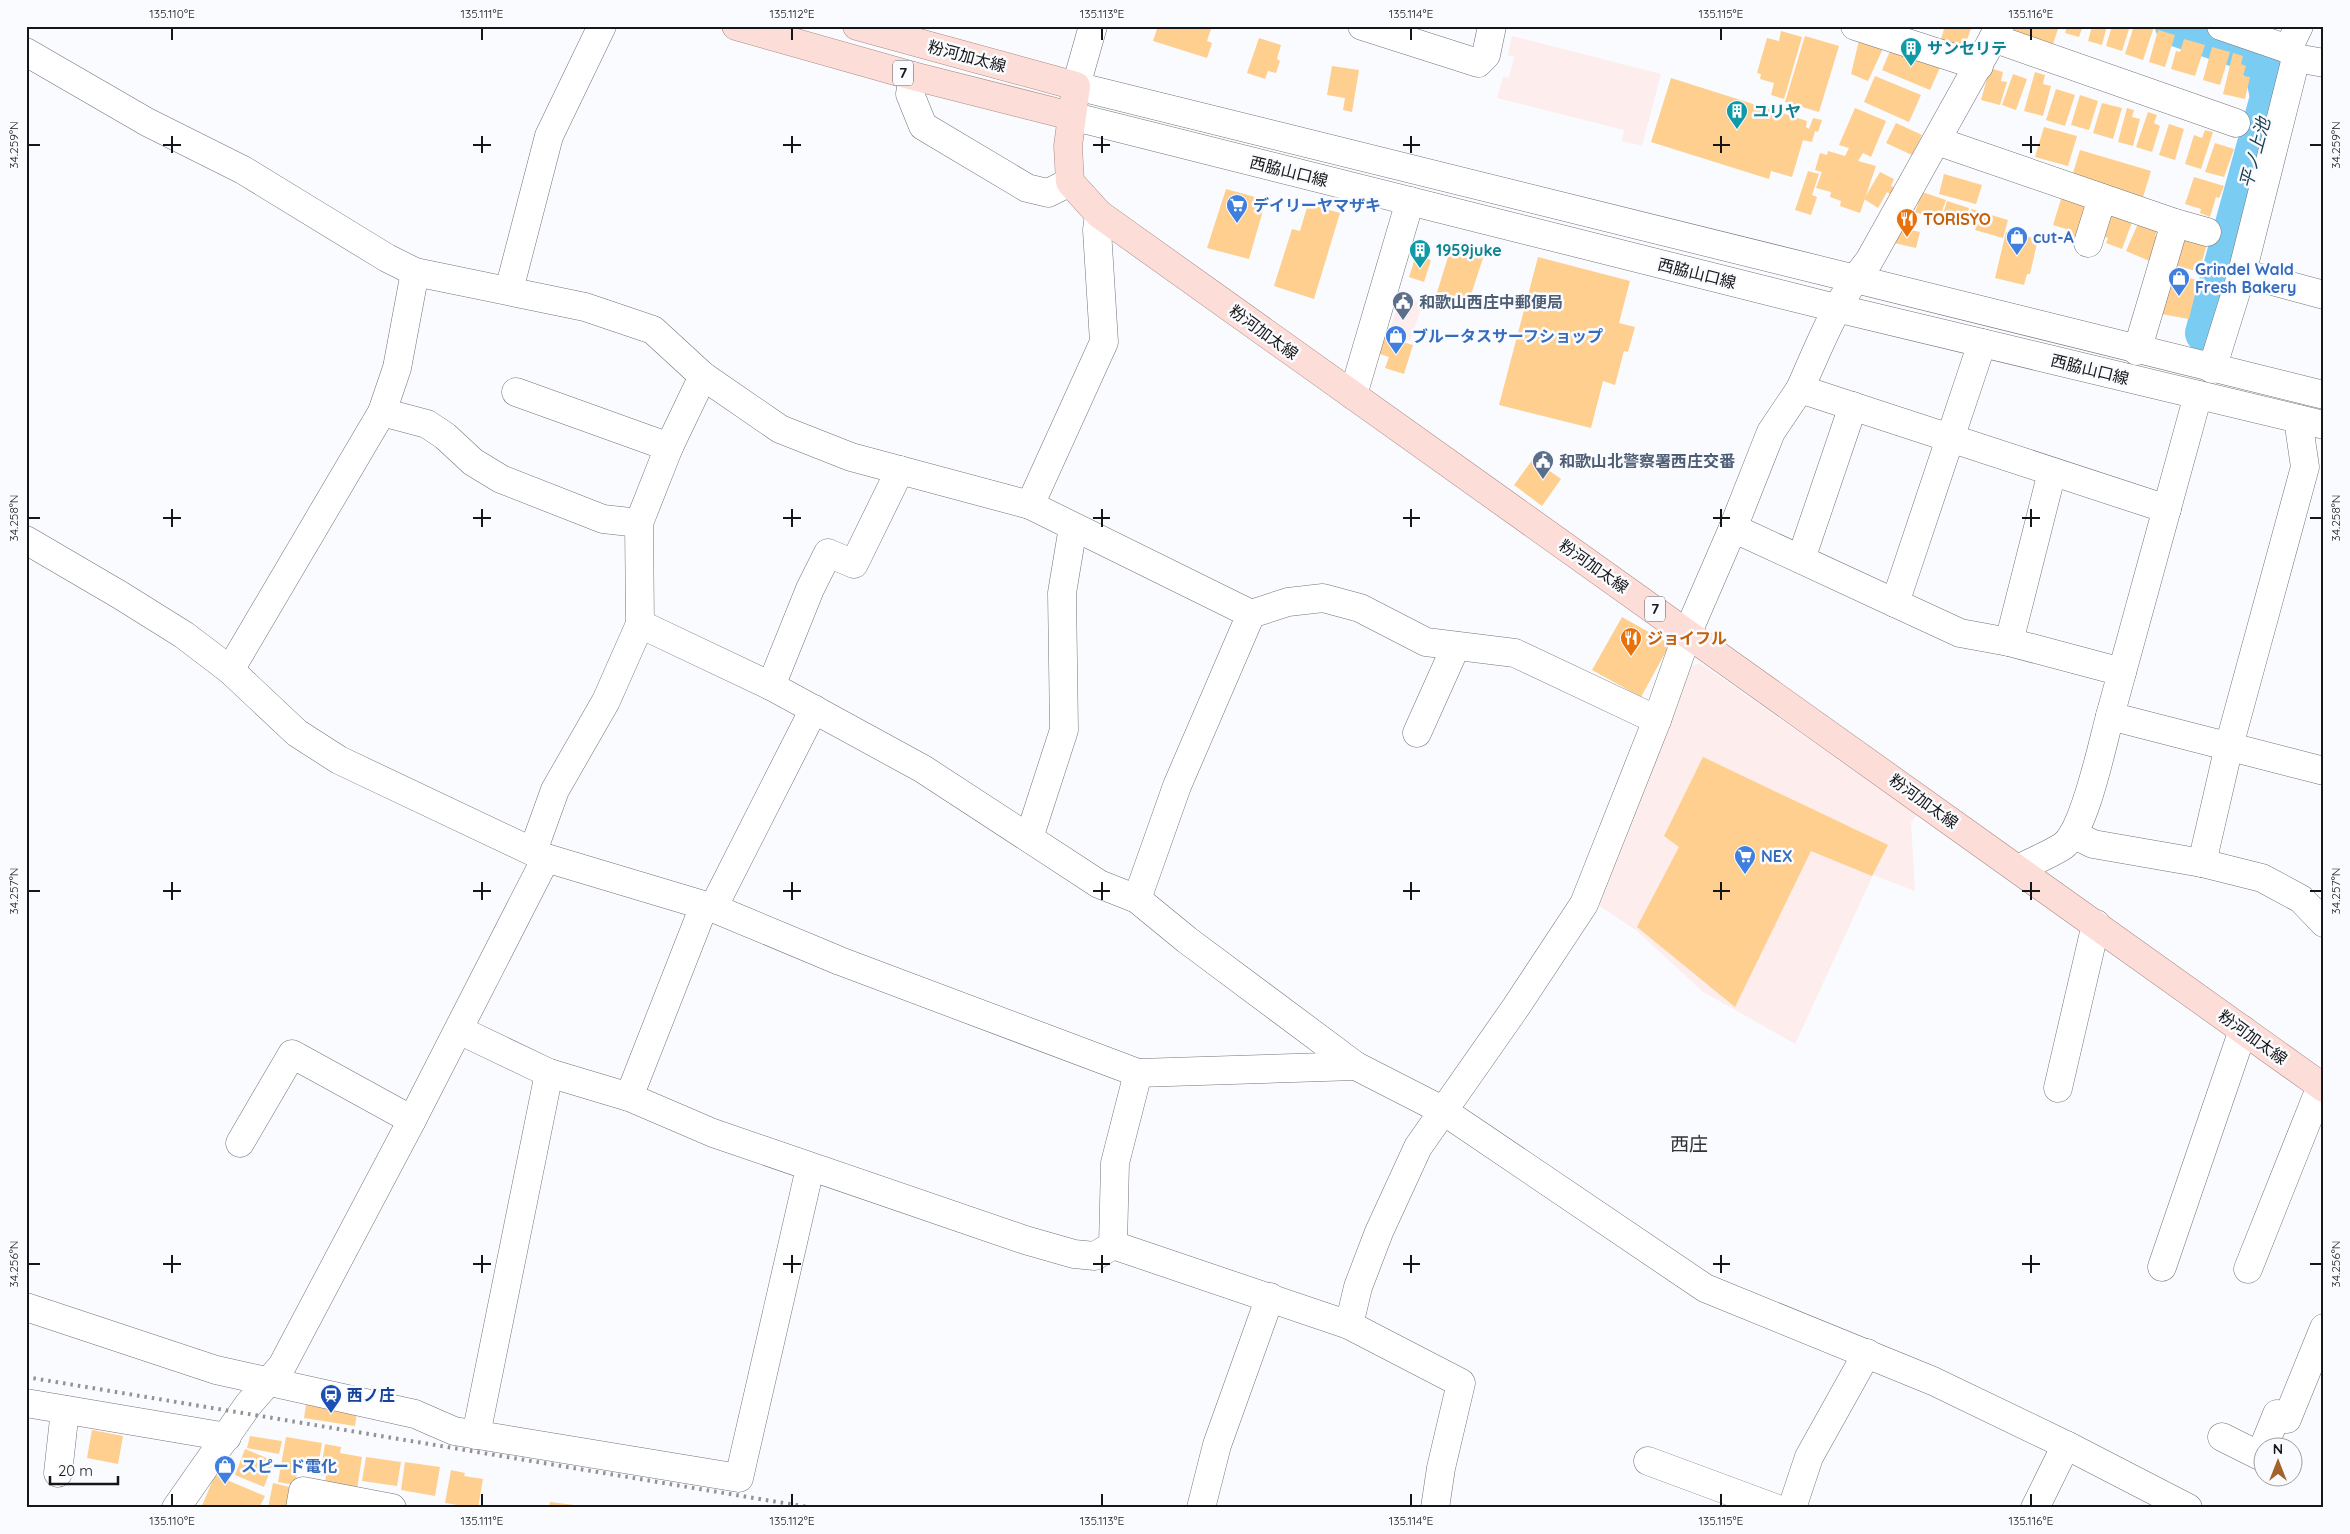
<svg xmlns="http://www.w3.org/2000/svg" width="2350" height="1534" font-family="Quicksand,'Noto Sans JP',sans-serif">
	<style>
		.commercial { fill: #fdedec }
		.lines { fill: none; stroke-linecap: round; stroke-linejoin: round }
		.river { stroke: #7bccf3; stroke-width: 40 }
		.building { fill: #fecf8f }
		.minor-casing { stroke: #737479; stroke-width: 29 }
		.major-casing { stroke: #ab8984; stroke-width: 29 }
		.minor { stroke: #fff; stroke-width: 28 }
		.major { stroke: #fdddd8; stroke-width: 28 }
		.rail { stroke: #919295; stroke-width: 4; stroke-dasharray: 2.5 5; stroke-linecap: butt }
		.ticks { fill: none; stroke: #161618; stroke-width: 2 }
		.labels { text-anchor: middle; stroke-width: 5; stroke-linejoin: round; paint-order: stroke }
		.shield { fill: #fafbff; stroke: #5a5b5d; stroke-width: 1 }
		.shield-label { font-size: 15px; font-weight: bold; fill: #161618 }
		.culture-label { font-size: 16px; font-weight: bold; fill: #0d838f; stroke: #fafbff; text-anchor: start }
		.street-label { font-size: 16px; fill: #161618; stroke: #fafbff }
		.shop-label { font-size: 16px; font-weight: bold; fill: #366cbe; stroke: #fafbff; text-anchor: start }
		.food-label { font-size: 16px; font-weight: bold; fill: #c56008; stroke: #fafbff; text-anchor: start }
		.service-label { font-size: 16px; font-weight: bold; fill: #4e5e75; stroke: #fafbff; text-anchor: start }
		.transit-label { font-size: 16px; font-weight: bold; fill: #164399; stroke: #fafbff; text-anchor: start }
		.water-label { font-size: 18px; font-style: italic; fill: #1e4253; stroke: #fafbff }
		.quarter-label { font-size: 19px; fill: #313236; stroke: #fafbff }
		.neatline { fill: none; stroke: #161618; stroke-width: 2 }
		.ticks-label { font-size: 12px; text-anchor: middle; fill: #161618 }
	</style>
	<rect width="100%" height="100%" fill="#fafbff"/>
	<!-- commercial -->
	<g class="commercial">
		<path d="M1512,36L1661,74L1642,146L1622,141L1624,130L1497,98L1503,77L1509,78L1514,57L1508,55Z"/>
		<path d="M1401,296L1423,303L1410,341L1388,334Z"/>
		<path d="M1700,663L1917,815L1911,822L1915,891L1873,875L1795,1044L1702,991L1637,931L1594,902L1682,669Z"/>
	</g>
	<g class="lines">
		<!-- river -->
		<path class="river" d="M2175,26L2248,51L2264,68L2270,97L2205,333"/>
	</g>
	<!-- building -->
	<g class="building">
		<path d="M1158,26H1212L1207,41L1212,43L1207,58L1153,41Z"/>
		<path d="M1945,26H1972L1964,48L1941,39Z"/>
		<path d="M2015,26L2050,28L2059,26L2053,44L2014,31Z"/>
		<path d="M2067,26H2083L2079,37L2065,33Z"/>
		<path d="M2092,26H2107L2102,45L2088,41Z"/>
		<path d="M2112,26H2130L2122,51L2106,46Z"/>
		<path d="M2134,26L2154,27L2143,60L2125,54Z"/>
		<path d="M2158,30L2175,35L2165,67L2149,62Z"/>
		<path d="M1781,31L1802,37L1784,99L1771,95L1774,83L1760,79L1761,74L1757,73L1767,38L1779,41Z"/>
		<path d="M1805,36L1839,46L1819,112L1785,102Z"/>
		<path d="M1860,36L1886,42L1868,81L1851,74Z"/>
		<path d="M1259,38L1281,45L1277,59L1280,61L1276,73L1268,71L1265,79L1247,73Z"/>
		<path d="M2184,39L2205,45L2195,76L2171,69L2176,51L2180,52Z"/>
		<path d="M1893,44L1941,65L1930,90L1882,70Z"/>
		<path d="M2212,47L2230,52L2220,85L2203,80Z"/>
		<path d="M2233,53L2243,56L2241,64L2246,66L2243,76L2250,77L2245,99L2223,94Z"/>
		<path d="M1332,66L1359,70L1352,112L1343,110L1345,98L1327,95Z"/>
		<path d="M1990,68L2003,72L2001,81L2007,82L2000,105L1981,100Z"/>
		<path d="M2035,72L2045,75L2043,84L2051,86L2043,116L2024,111Z"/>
		<path d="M2013,74L2027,79L2016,110L2002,105Z"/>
		<path d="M1875,76L1921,95L1909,122L1864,102Z"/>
		<path d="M1671,78L1807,121L1806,127L1809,129L1813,118L1822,120L1818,132L1815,131L1812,142L1803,140L1792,177L1771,171L1769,179L1651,142Z"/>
		<path d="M2056,89L2075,95L2065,126L2046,120Z"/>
		<path d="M2080,95L2098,101L2089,130L2071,125Z"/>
		<path d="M2102,103L2122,108L2113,139L2093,133Z"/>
		<path d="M1855,108L1886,121L1871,157L1863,153L1858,161L1876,166L1860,213L1840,206L1841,201L1830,197L1831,192L1816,188L1822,172L1815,170L1820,153L1827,155L1828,151L1845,156L1849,148L1839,145Z"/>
		<path d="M2127,108L2134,110L2132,117L2140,119L2133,146L2118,142Z"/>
		<path d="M2148,112L2157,115L2154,123L2160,126L2152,152L2136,147Z"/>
		<path d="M1896,123L1922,135L1912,155L1886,143Z"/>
		<path d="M2169,124L2184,129L2175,160L2159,155Z"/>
		<path d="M2044,127L2077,136L2068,166L2035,157Z"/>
		<path d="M2205,130L2213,132L2201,169L2185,164L2194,135L2202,138Z"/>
		<path d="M2215,143L2234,149L2224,177L2205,172Z"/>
		<path d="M2080,150L2151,171L2143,197L2072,176Z"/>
		<path d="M1808,171L1819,174L1812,195L1817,197L1811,215L1795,210Z"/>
		<path d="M1880,172L1894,179L1891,186L1895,188L1891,195L1887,192L1878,208L1864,199Z"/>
		<path d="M1944,174L1982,185L1976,204L1939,194Z"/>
		<path d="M2194,177L2224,186L2219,198L2216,197L2210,217L2200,213L2201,209L2185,204Z"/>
		<path d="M1226,189L1266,200L1249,259L1207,248Z"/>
		<path d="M1922,192L1946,200L1941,214L1936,213L1934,219L1915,212Z"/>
		<path d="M2062,196L2090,205L2082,240L2064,235L2066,229L2053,225Z"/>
		<path d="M1947,201L1969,208L1964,227L1941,220Z"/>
		<path d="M1308,204L1340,213L1314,299L1274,286L1292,229L1300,231Z"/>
		<path d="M2107,208L2134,217L2122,249L2106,243L2108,238L2098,235Z"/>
		<path d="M1971,209L2008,220L2003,238L1975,230L1977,225L1967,222Z"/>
		<path d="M2140,219L2159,227L2155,236L2161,239L2152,262L2126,251Z"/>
		<path d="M1898,227L1920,232L1916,248L1894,243Z"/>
		<path d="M2006,232L2038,239L2030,274H2027L2024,285L1995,278Z"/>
		<path d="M2182,238L2208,240L2199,272L2175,265Z"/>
		<path d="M1452,244L1484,255L1466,310L1435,299Z"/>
		<path d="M1416,255L1431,260L1424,282L1409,277Z"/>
		<path d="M1538,257L1630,281L1619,323L1635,327L1628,352L1624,351L1615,385L1603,381L1591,428L1499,405Z"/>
		<path d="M2168,273L2198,280L2189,319L2161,314Z"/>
		<path d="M1379,335L1413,345L1404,374L1385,368L1389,357L1374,352Z"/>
		<path d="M1533,459L1561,479L1542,506L1514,485Z"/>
		<path d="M1622,617L1670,644L1641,697L1592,670Z"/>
		<path d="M1703,757L1888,845L1872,876L1811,851L1735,1007L1637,927L1679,847L1664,836Z"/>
		<path d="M307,1399L358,1406L355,1426L304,1418Z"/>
		<path d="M92,1430L123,1436L118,1464L87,1458Z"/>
		<path d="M250,1436L282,1441L279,1454L247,1448Z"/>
		<path d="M286,1437L322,1443L318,1466L299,1463L295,1485L278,1482Z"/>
		<path d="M325,1444L341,1447L340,1453L362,1457L357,1489L325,1483L326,1476L320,1475Z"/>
		<path d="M245,1449L274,1461L264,1487L235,1475Z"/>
		<path d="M366,1457L401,1462L397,1486L362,1481Z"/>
		<path d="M405,1462L440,1467L435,1496L401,1490Z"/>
		<path d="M451,1470L465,1473L464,1476L483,1479L478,1508L445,1503Z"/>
		<path d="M215,1475L265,1496L259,1508H201Z"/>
		<path d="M273,1483L293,1488V1508H268Z"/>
		<path d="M550,1502L574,1505L573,1508H549Z"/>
	</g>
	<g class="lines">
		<!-- minor casing -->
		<g class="minor-casing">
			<g id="minor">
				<path d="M1093,26L1076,86L2324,395"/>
				<path d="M1362,26L1478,63L1486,55L1492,26"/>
				<path d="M1855,26L1979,66"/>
				<path d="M2221,26L2288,49L2296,58L2324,63"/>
				<path d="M1993,38L2236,123"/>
				<path d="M2288,49L2299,26"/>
				<path d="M26,52L147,122L243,170L387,258L415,272L585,307L653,330L703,376L780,429L851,457L1030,505L1251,614L1288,602L1323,598L1360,608L1426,642L1515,653L1657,720"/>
				<path d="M913,76L910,94L923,126L1027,188L1048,193L1070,182"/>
				<path d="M1071,116L1836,308L2324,425"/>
				<path d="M1937,141L2175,223L2137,351"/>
				<path d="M2175,223L2207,232"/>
				<path d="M2088,243L2102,198"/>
				<path d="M2242,273L2324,295"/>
				<path d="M509,290L549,136L602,26"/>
				<path d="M1982,343L1895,603L1960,633L2009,642"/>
				<path d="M2212,369L2242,273L2296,58"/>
				<path d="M1800,389C1820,344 1837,299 1869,261L2000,26"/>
				<path d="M516,392L669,447"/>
				<path d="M1353,395L1410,201"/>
				<path d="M2198,395L2110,716L2324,771"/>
				<path d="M382,412L427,424L445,436L473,462L501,479L603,519L639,523"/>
				<path d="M2052,472L2009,642L2122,672"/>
				<path d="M1030,505L1104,342L1097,230L1099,214"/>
				<path d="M1733,528L1771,432L1800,389L2167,509"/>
				<path d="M26,540L120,595L184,635L230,670L297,733L339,760L546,858L713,908L840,961L1138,1073"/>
				<path d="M1801,559L1853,406"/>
				<path d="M640,624L771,686L923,769L1099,884L1137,899L1187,940L1356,1066L1442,1110L1705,1288L1933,1381L2066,1445L2188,1508"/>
				<path d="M230,670L382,412L397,368L415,272"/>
				<path d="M771,686L810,589L828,553L854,564L900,470"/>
				<path d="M1417,733L1456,646"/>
				<path d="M2073,834L2093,844L2202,863L2262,878L2301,899L2324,923"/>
				<path d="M1029,838L1064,730L1062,593L1073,527"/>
				<path d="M533,851L555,790L606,701L640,624L639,523L669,447L703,376"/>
				<path d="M2202,863L2229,746L2305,467L2298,419"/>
				<path d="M2018,869C2033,861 2049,855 2063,846C2085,830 2102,745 2110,716"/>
				<path d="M1137,899L1177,786L1251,614"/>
				<path d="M713,908L814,709"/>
				<path d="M459,1030L549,1073L629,1097L713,1133L1025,1240L1074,1254L1095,1256L1113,1245L1349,1325L1461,1383L1441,1468L1435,1508"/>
				<path d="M2058,1088L2096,924"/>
				<path d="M629,1097L704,906"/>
				<path d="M240,1143L292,1054L412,1120"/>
				<path d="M1113,1245L1115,1163L1138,1073L1356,1066"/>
				<path d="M2162,1267L2243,1030"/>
				<path d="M2248,1269L2321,1086"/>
				<path d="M26,1307L216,1370L415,1414L454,1431L739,1478L810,1168"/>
				<path d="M1349,1325L1358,1287L1379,1232L1418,1147L1516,1007L1584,904L1657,720L1688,632L1733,528L1895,603"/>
				<path d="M26,1403L227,1437"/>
				<path d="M476,1435L549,1073"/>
				<path d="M2222,1437L2260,1456L2262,1449"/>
				<path d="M2264,1446L2277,1414L2287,1419L2324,1328"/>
				<path d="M1648,1461L1775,1508"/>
				<path d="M58,1473L65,1410"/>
				<path d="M176,1508L248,1405L282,1366L412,1120L546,858"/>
				<path d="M300,1508L303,1491L392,1508"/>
				<path d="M1201,1508L1217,1445L1270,1297"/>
				<path d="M1792,1508L1809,1457L1867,1353"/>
				<path d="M2035,1508L2066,1445"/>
			</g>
		</g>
		<!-- major casing -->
		<g class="major-casing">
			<g id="major">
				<path d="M736,26L913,76L1071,116"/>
				<path d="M857,26L1076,86L1068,146L1070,182L1099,214L2324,1088"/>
			</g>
		</g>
		<!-- minor -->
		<use href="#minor" class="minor"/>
		<!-- major -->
		<use href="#major" class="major"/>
		<!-- rail -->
		<path class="rail" d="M26,1377L814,1508"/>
	</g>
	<!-- ticks -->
	<path class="ticks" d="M172,28V40M482,28V40M792,28V40M1102,28V40M1411,28V40M1721,28V40M2031,28V40M172,136V153M482,136V153M792,136V153M1102,136V153M1411,136V153M1721,136V153M2031,136V153M28,145H40M163,145H181M473,145H491M783,145H801M1093,145H1110M1403,145H1420M1713,145H1730M2022,145H2040M2310,145H2322M172,509V527M482,509V527M792,509V527M1102,509V527M1411,509V527M1721,509V527M2031,509V527M28,518H40M163,518H181M473,518H491M783,518H801M1093,518H1110M1403,518H1420M1713,518H1730M2022,518H2040M2310,518H2322M172,882V900M482,882V900M792,882V900M1102,882V900M1411,882V900M1721,882V900M2031,882V900M28,891H40M163,891H181M473,891H491M783,891H801M1093,891H1110M1403,891H1420M1713,891H1730M2022,891H2040M2310,891H2322M172,1255V1273M482,1255V1273M792,1255V1273M1102,1255V1273M1411,1255V1273M1721,1255V1273M2031,1255V1273M28,1264H40M163,1264H181M473,1264H491M783,1264H801M1093,1264H1110M1403,1264H1420M1713,1264H1730M2022,1264H2040M2310,1264H2322M172,1494V1506M482,1494V1506M792,1494V1506M1102,1494V1506M1411,1494V1506M1721,1494V1506M2031,1494V1506"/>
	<!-- icons -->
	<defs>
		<g id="building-pin" transform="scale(1.125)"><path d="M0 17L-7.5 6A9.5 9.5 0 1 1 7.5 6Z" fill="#0f9aa8" stroke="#fafbff"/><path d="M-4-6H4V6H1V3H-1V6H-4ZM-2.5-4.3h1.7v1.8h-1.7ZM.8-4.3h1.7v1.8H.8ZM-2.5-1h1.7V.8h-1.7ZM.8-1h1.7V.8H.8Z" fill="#fff"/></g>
		<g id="supermarket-pin" transform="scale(1.125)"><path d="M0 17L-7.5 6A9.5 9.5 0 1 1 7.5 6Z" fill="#3f7fe0" stroke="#fafbff"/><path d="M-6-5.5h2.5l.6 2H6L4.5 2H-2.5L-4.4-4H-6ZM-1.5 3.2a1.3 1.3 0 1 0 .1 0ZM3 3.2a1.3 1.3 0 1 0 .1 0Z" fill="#fff"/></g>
		<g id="restaurant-pin" transform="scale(1.125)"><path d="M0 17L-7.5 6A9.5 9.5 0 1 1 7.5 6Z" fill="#e8710a" stroke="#fafbff"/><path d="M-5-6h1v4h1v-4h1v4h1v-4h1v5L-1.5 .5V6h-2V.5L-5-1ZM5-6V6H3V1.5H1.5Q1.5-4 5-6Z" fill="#fff"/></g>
		<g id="shop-pin" transform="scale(1.125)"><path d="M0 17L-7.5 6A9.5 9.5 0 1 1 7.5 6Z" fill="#3f7fe0" stroke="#fafbff"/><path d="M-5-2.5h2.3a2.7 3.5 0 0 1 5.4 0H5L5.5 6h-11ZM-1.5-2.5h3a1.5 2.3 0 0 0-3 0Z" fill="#fff"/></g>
		<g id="civic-pin" transform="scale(1.125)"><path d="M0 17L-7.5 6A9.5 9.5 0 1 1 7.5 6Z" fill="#5c6f8a" stroke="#fafbff"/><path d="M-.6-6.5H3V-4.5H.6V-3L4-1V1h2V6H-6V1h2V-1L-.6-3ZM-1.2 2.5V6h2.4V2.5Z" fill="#fff"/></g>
		<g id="station-pin" transform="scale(1.125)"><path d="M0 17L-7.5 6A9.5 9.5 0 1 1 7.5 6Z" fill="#1a4fb4" stroke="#fafbff"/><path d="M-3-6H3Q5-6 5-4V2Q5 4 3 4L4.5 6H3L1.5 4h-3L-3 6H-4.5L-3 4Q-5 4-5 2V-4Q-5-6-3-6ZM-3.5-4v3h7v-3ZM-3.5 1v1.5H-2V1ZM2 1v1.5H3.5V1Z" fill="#fff"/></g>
	</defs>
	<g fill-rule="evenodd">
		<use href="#building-pin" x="1911" y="48"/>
		<use href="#building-pin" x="1737" y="111"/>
		<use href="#supermarket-pin" x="1237" y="205"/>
		<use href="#restaurant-pin" x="1907" y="219"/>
		<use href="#shop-pin" x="2017" y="237"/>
		<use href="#building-pin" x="1420" y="250"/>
		<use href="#shop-pin" x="2179" y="278"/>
		<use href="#civic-pin" x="1403" y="302"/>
		<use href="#shop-pin" x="1396" y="336"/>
		<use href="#civic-pin" x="1543" y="461"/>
		<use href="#restaurant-pin" x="1631" y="638"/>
		<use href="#supermarket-pin" x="1745" y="856"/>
		<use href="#station-pin" x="331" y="1395"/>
		<use href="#shop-pin" x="225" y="1466"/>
	</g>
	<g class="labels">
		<!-- shield labels -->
		<g class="shield">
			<rect x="893" y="60.5" width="20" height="25" rx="4"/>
			<rect x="1645" y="596.5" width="20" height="25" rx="4"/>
		</g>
		<g class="shield-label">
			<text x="903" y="78">7</text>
			<text x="1655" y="614">7</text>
		</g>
		<!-- culture labels -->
		<g class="culture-label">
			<text x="1927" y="54">サンセリテ</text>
			<text x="1753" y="117">ユリヤ</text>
			<text x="1436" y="256">1959juke</text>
		</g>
		<!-- street labels -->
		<g class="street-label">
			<text transform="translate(967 56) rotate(15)" y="6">粉河加太線</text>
			<text transform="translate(1289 171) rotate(14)" y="6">西脇山口線</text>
			<text transform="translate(1697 273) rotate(14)" y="6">西脇山口線</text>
			<text transform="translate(1264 332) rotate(36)" y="6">粉河加太線</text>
			<text transform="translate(2090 369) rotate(14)" y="6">西脇山口線</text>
			<text transform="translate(1594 566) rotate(35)" y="6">粉河加太線</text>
			<text transform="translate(1924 801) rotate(36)" y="6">粉河加太線</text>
			<text transform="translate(2253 1037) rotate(36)" y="6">粉河加太線</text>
		</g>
		<!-- shop labels -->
		<g class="shop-label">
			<text x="1253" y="211">デイリーヤマザキ</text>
			<text x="2033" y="243">cut-A</text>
			<text x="2195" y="275">Grindel Wald<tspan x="2195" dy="18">Fresh Bakery</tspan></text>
			<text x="1412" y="342">ブルータスサーフショップ</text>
			<text x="1761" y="862">NEX</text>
			<text x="241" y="1472">スピード電化</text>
		</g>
		<!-- food labels -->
		<g class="food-label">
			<text x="1923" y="225">TORISYO</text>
			<text x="1647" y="644">ジョイフル</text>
		</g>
		<!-- service labels -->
		<g class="service-label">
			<text x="1419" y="308">和歌山西庄中郵便局</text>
			<text x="1559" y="467">和歌山北警察署西庄交番</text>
		</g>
		<!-- transit labels -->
		<g class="transit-label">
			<text x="347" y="1401">西ノ庄</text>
		</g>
		<!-- water labels -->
		<g class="water-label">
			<text transform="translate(2255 153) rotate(-75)" y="6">平ノ上池</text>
		</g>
		<!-- quarter labels -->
		<g class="quarter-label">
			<text x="1689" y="1151">西庄</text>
		</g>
	</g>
	<!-- border -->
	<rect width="2350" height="1534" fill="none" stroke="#fafbff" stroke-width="55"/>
	<!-- north arrow -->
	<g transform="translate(2278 1462)"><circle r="24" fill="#fafbff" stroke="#9f9fa3"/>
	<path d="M0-4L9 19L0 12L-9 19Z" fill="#a3642b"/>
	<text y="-8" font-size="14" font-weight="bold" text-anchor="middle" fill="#161618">N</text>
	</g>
	<!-- scale -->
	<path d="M50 1476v8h68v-8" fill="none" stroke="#161618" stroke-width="2.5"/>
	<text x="58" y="1476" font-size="15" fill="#161618" stroke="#fafbff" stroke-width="4" paint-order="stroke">20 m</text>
	<rect x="28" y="28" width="2294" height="1478" class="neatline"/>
	<g class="ticks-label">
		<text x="172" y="18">135.110°E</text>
		<text x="482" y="18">135.111°E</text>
		<text x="792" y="18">135.112°E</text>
		<text x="1102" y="18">135.113°E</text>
		<text x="1411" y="18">135.114°E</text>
		<text x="1721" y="18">135.115°E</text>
		<text x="2031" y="18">135.116°E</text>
		<text transform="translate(14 145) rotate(-90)" y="4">34.259°N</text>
		<text transform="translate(2336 145) rotate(-90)" y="4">34.259°N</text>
		<text transform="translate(14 518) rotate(-90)" y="4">34.258°N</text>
		<text transform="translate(2336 518) rotate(-90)" y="4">34.258°N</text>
		<text transform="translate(14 891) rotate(-90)" y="4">34.257°N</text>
		<text transform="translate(2336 891) rotate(-90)" y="4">34.257°N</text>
		<text transform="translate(14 1264) rotate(-90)" y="4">34.256°N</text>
		<text transform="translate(2336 1264) rotate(-90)" y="4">34.256°N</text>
		<text x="172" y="1525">135.110°E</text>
		<text x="482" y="1525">135.111°E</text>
		<text x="792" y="1525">135.112°E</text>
		<text x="1102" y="1525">135.113°E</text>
		<text x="1411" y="1525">135.114°E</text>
		<text x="1721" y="1525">135.115°E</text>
		<text x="2031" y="1525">135.116°E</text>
	</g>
</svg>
